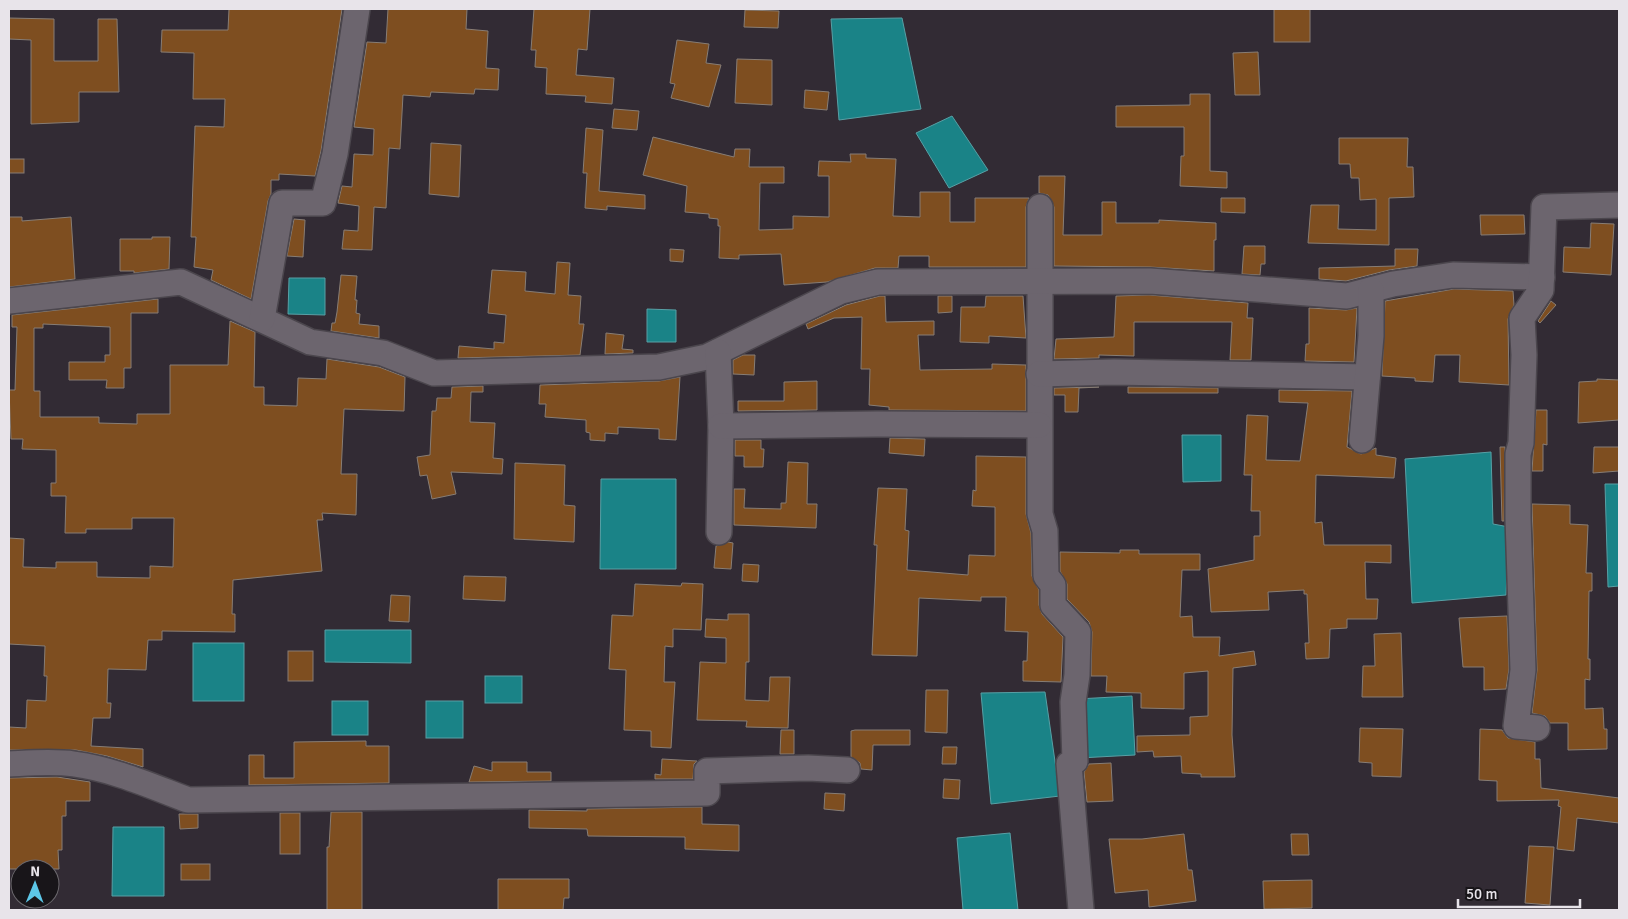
<svg xmlns="http://www.w3.org/2000/svg" width="1628" height="919" font-family="Signika,sans-serif">
	<style>
		.water { fill: #1a8387; stroke: #58a0a5 }
		.building { fill: #7e4e20; stroke: #877d75 }
		.lines { fill: none; stroke-linecap: round; stroke-linejoin: round }
		.minor-casing { stroke: #4b464d; stroke-width: 28 }
		.minor { stroke: #6c656e; stroke-width: 25 }
	</style>
	<rect width="100%" height="100%" fill="#322b34"/>
	<!-- water -->
	<g class="water">
		<path d="M902,18L921,109L839,120L831,19Z"/>
		<path d="M952,116L988,170L949,188L916,133Z"/>
		<path d="M289,278H325V315L288,314Z"/>
		<path d="M647,309L676,310V342H647Z"/>
		<path d="M1182,435H1221V481L1183,482Z"/>
		<path d="M1491,452L1493,524L1509,527L1506,595L1412,603L1405,459Z"/>
		<path d="M601,479H676V569H600Z"/>
		<path d="M1605,484H1619V586L1608,587Z"/>
		<path d="M325,630H411V663L325,662Z"/>
		<rect x="193" y="643" width="51" height="58"/>
		<rect x="485" y="676" width="37" height="27"/>
		<path d="M1045,692L1060,796L991,804L981,693Z"/>
		<path d="M1132,696L1135,755L1079,758L1077,699Z"/>
		<rect x="332" y="701" width="36" height="34"/>
		<rect x="426" y="701" width="37" height="37"/>
		<path d="M113,827H164V896H112Z"/>
		<path d="M1010,833L1018,910H963L957,838Z"/>
	</g>
	<!-- building -->
	<g class="building">
		<path d="M229,9H342L321,151L315,176L279,174V180H271V194L268,201L251,299L211,280L213,270L194,267L196,237H191L195,126L224,127L225,99H193L194,53L161,52L162,30H228Z"/>
		<path d="M388,9H467L466,29L488,31L486,68L499,69L498,90L475,89L474,94L431,92L430,97L403,95L400,149L389,148L386,208L374,207L372,250L342,249L344,230L358,231L359,206L338,203L342,186L352,187L354,154L373,155L374,129L354,127L367,42L386,43Z"/>
		<path d="M534,9H590L587,50L578,49L576,75L614,78L612,104L585,102L586,96L546,94L547,68L535,67L536,50H531Z"/>
		<rect x="1274" y="9" width="36" height="33"/>
		<path d="M745,10L779,11L778,28L744,27Z"/>
		<path d="M9,18L54,19V61H98V19H117L119,92H79V122L31,124V40L9,39Z"/>
		<path d="M677,40L709,44L706,63L721,65L709,107L671,98L675,84L670,83Z"/>
		<path d="M1258,52L1260,95H1235L1233,53Z"/>
		<path d="M737,59L772,60V105L735,103Z"/>
		<path d="M805,90L829,92L827,110L804,108Z"/>
		<path d="M1190,94H1210V171L1227,172V188L1180,186L1181,156H1184V127H1116V106L1190,105Z"/>
		<path d="M614,109L639,111L637,130L612,128Z"/>
		<path d="M586,128L603,130L599,191L645,195V209L607,206V210L585,208L587,173H583Z"/>
		<path d="M653,137L734,157L735,149H750L749,167H784V183H760L759,230L793,229V216L829,217V176H818L819,161L851,162L850,154H866V158L896,159L893,216L920,217V192H950V222H975V198H1029L1026,207V267H929V256H899L898,268H875L827,282L784,285L781,254L739,255V259L719,258L720,226H718V219L709,218V214L685,212L687,186L643,175Z"/>
		<path d="M1339,138H1408L1407,167H1413L1414,197L1389,198V245L1308,243L1311,205H1339L1338,229L1376,230V199L1360,200L1359,178H1351L1350,164H1339Z"/>
		<path d="M431,143L461,145L459,197L429,194Z"/>
		<rect x="9" y="159" width="15" height="14"/>
		<path d="M1039,176H1065L1063,235H1102V202H1116V223H1159V220L1216,223V240H1214V271L1150,267L1054,266V207L1048,195L1039,193Z"/>
		<path d="M1221,198H1245V213L1221,212Z"/>
		<path d="M1480,215H1524L1525,234L1481,235Z"/>
		<path d="M9,217H22V221L71,217L75,279L9,287Z"/>
		<path d="M294,219L305,220L303,257L287,256Z"/>
		<path d="M1591,223L1614,224L1611,275L1563,272L1564,247L1590,248Z"/>
		<path d="M152,237H170L169,269L134,273V271H120V239H152Z"/>
		<path d="M1244,246H1265V264H1261L1260,275L1242,274Z"/>
		<path d="M670,249L684,250L683,262L670,261Z"/>
		<path d="M1395,249H1418L1417,266L1389,270L1346,281L1319,279V268L1395,266Z"/>
		<path d="M557,262L570,263L568,295L581,296L579,324H584L580,355L458,358L459,346L494,349V342L504,343L506,315L488,313L492,270L526,272L525,291L555,294Z"/>
		<path d="M341,275L357,276L355,300H357L356,313L360,314L359,324L379,326V338L331,331L332,323H335L337,312Z"/>
		<path d="M1454,289L1513,291L1514,305L1508,319L1509,385L1459,382L1460,355H1435L1433,382L1415,381V378L1382,376L1385,301Z"/>
		<path d="M1149,295L1248,303L1247,318H1253L1251,360H1230L1232,322H1134V356L1099,355V358L1054,359L1056,339L1114,337L1116,296Z"/>
		<path d="M880,296H885L886,322L934,321V335H918L920,370L992,369V364L1026,365V411L889,410V407L869,405L870,369H861L862,317L834,318L808,329L806,324L846,305Z"/>
		<path d="M938,296H952V312L938,313Z"/>
		<path d="M986,296H1023L1026,338L989,336V343L960,342L961,307H985Z"/>
		<path d="M158,299V313H131V368H124V388H106L107,380H69V362H105V355H110V327L43,324V328H34V391H40V417H99V423L137,424V414H170V365H228L230,321L255,332L254,387H264V405L297,406L298,378L326,379L327,359L379,367L405,377L404,411L344,409L341,474H357L356,515L322,513L323,520H317L322,571L233,580L232,614H235V632L162,631V640H148L146,670L108,669L107,703H111L110,718H93L91,746L143,749V767L107,756L76,750H9V727L26,728L27,700L46,701L47,676H44L45,646L9,644V538L24,539L23,567L56,568V562H97V577L150,578V566L173,567L174,518H132V529H86V533H65L66,496H51V483H56V450L22,449L23,439H11L9,390H15L17,327H12V315Z"/>
		<path d="M1551,301L1556,305L1540,323L1538,321Z"/>
		<path d="M1309,308L1346,310L1357,308L1354,362L1305,361L1306,344H1309Z"/>
		<path d="M606,333L624,335L622,349L633,350V353L605,354Z"/>
		<path d="M743,355H755L754,375L733,374V360Z"/>
		<path d="M680,377L676,440L659,439V429L618,427V434L605,433V441L590,440V433L586,432V420L545,417L546,404H539L540,385L659,381Z"/>
		<path d="M1597,379L1619,380V420L1578,423L1579,382L1597,381Z"/>
		<path d="M817,381V410L738,411V401H784V382Z"/>
		<path d="M483,386V392H471L470,422L495,423L493,458L503,459L502,474L451,472L456,494L432,499L427,475L420,476L417,457L430,455L432,411H436L437,398H451L452,387Z"/>
		<path d="M1099,387L1079,388L1078,412H1065V395H1054V388Z"/>
		<path d="M1128,387L1218,388V393H1128Z"/>
		<path d="M1279,390L1352,391L1347,447L1361,454L1376,448V455L1396,458L1394,478L1316,475L1315,523L1322,522L1324,545H1391V563L1365,562L1366,599H1378L1377,619H1347V628L1330,629L1329,658L1306,659L1305,643H1309L1307,594H1304V590L1268,592L1269,610L1211,612L1208,569L1254,560V536H1260V511H1251L1252,475H1244L1247,415L1268,416L1266,460L1300,461L1308,403L1279,402Z"/>
		<path d="M1536,410H1547V445L1543,444V471H1532Z"/>
		<path d="M890,438L925,439L924,456L889,453Z"/>
		<path d="M735,440H761V449H764L763,467H744V456H735Z"/>
		<path d="M1500,447H1505L1504,521H1502Z"/>
		<path d="M1594,447H1619V471L1593,473Z"/>
		<path d="M976,456L1026,457V514L1031,533L1032,576L1039,590V605L1042,614L1063,637L1061,682L1023,681V661H1027L1028,632L1005,631L1006,597H981V601L919,598L917,656L872,655L877,545H874L878,488L907,489L905,530L909,531L907,570L968,575L969,555L995,556V507L972,506L973,490L976,491Z"/>
		<path d="M788,462L808,463L807,504H817L816,528L734,525V489H745L744,508L781,509V503H786Z"/>
		<path d="M515,463L565,465L564,505L575,506L574,542L514,539Z"/>
		<path d="M1532,504L1570,505V524L1588,525L1586,573H1592V591H1589L1588,659H1590V680L1585,679V709L1603,708L1604,729H1607V749L1568,750V723H1550L1545,716L1532,713L1537,670Z"/>
		<path d="M728,542L733,543L731,569L714,568L716,546Z"/>
		<path d="M1120,550H1139V554H1200V570H1182L1180,617L1192,616L1193,637H1220L1219,656L1254,651L1256,665L1233,668L1232,735L1235,777H1201V774L1182,773L1181,756L1154,757L1153,751L1137,752V736L1190,735V717L1208,716V671L1184,673V709L1141,708V693L1106,692L1107,676H1091L1092,632L1089,622L1067,599V584L1060,571V552L1120,553Z"/>
		<path d="M743,564L759,565L758,582L742,581Z"/>
		<path d="M464,576L506,577L505,601L463,599Z"/>
		<path d="M682,583L703,584L701,630L673,629V647L665,646L664,682H675L671,748L651,747V731L624,730L626,670L609,669L612,615L633,616L635,584L681,586Z"/>
		<path d="M391,595L410,596L409,622L389,621Z"/>
		<path d="M728,614H749V662H746L745,700L769,701L770,677H790L788,728L746,727L747,721L697,720L700,662L726,663V638L705,637L706,619L728,620Z"/>
		<path d="M1507,616L1509,669L1506,689L1484,690V667H1463L1459,618Z"/>
		<path d="M1401,633L1403,697H1362L1363,666H1375L1374,634Z"/>
		<rect x="288" y="651" width="25" height="30"/>
		<path d="M926,690H948L947,733L925,732Z"/>
		<path d="M1360,728L1403,729L1401,777L1372,776V763L1359,762Z"/>
		<path d="M1480,729L1502,730L1508,738L1535,742V759H1540L1541,788L1619,798V823L1577,818L1574,851L1557,849L1561,807L1558,806L1559,800L1497,801V781L1479,780Z"/>
		<path d="M781,730H794V754H780Z"/>
		<path d="M855,730H910V745H873L872,770L861,769L860,763L851,757V731Z"/>
		<path d="M366,741V746H389V783L249,785V755H264V778H294V742Z"/>
		<path d="M943,747H957L956,764H942Z"/>
		<path d="M662,759L697,761L694,764L693,779H655V774L661,775Z"/>
		<path d="M492,762H527V772H551V781L469,782L474,766L492,771Z"/>
		<path d="M1111,763L1113,801L1087,802L1084,772L1089,764Z"/>
		<path d="M57,777L90,782V801H66V816H62V850H58L59,869H9V778Z"/>
		<path d="M944,779L960,780L959,799L943,798Z"/>
		<path d="M825,793L845,794L844,811L824,809Z"/>
		<path d="M702,807V824L739,825V851L685,849V837L588,836L587,829L529,828V810L587,811V809Z"/>
		<path d="M331,812H362V910H327V847H329Z"/>
		<rect x="280" y="813" width="20" height="41"/>
		<path d="M179,814H198V828L180,829Z"/>
		<path d="M1184,834L1188,870H1192L1196,901L1149,907L1148,890L1115,893L1109,839H1142Z"/>
		<path d="M1291,834H1308L1309,855H1292Z"/>
		<path d="M1529,846L1554,847L1550,905L1525,903Z"/>
		<rect x="181" y="864" width="29" height="16"/>
		<path d="M498,879H569V898H564L563,910H498Z"/>
		<path d="M1312,880V908L1264,909L1263,881Z"/>
	</g>
	<g class="lines">
		<!-- minor casing -->
		<g class="minor-casing">
			<g id="minor">
				<path d="M1040,207V514L1045,531L1046,576L1053,585V605L1078,632L1077,675L1073,702L1075,761L1069,764L1081,910"/>
				<path d="M9,301L181,282L310,342L383,353L434,373L659,367L707,357L841,291L878,282L1150,281L1347,296L1393,284L1453,275L1542,277"/>
				<path d="M262,319L282,203H323L335,154L357,9"/>
				<path d="M718,352L721,426L719,532"/>
				<path d="M1039,374L1114,372L1367,377"/>
				<path d="M721,426L877,424L1039,425"/>
				<path d="M1362,440L1371,336V290"/>
				<path d="M1537,728L1516,726L1523,670L1518,518V454L1521,443L1524,355L1522,318L1541,290L1544,207L1619,205"/>
				<path d="M9,764C30,763 53,761 74,764C113,769 151,786 188,800L707,793V771L808,768L847,770"/>
			</g>
		</g>
		<!-- minor -->
		<use href="#minor" class="minor"/>
	</g>
	<!-- border -->
	<rect width="1628" height="919" fill="none" stroke="#e8e4ea" stroke-width="20"/>
	<!-- north arrow -->
	<g transform="translate(35 884) rotate(1)"><circle r="24" fill="#181519" stroke="#6b686d"/>
	<path d="M0-4L9 19L0 12L-9 19Z" fill="#5dc7e8"/>
	<text y="-8" font-size="14" font-weight="bold" text-anchor="middle" fill="#e8e4ea">N</text>
	</g>
	<!-- scale -->
	<path d="M1458 899v8h122v-8" fill="none" stroke="#e8e4ea" stroke-width="2.5"/>
	<text x="1466" y="899" font-size="15" fill="#e8e4ea" stroke="#181519" stroke-width="4" paint-order="stroke">50 m</text>
</svg>
